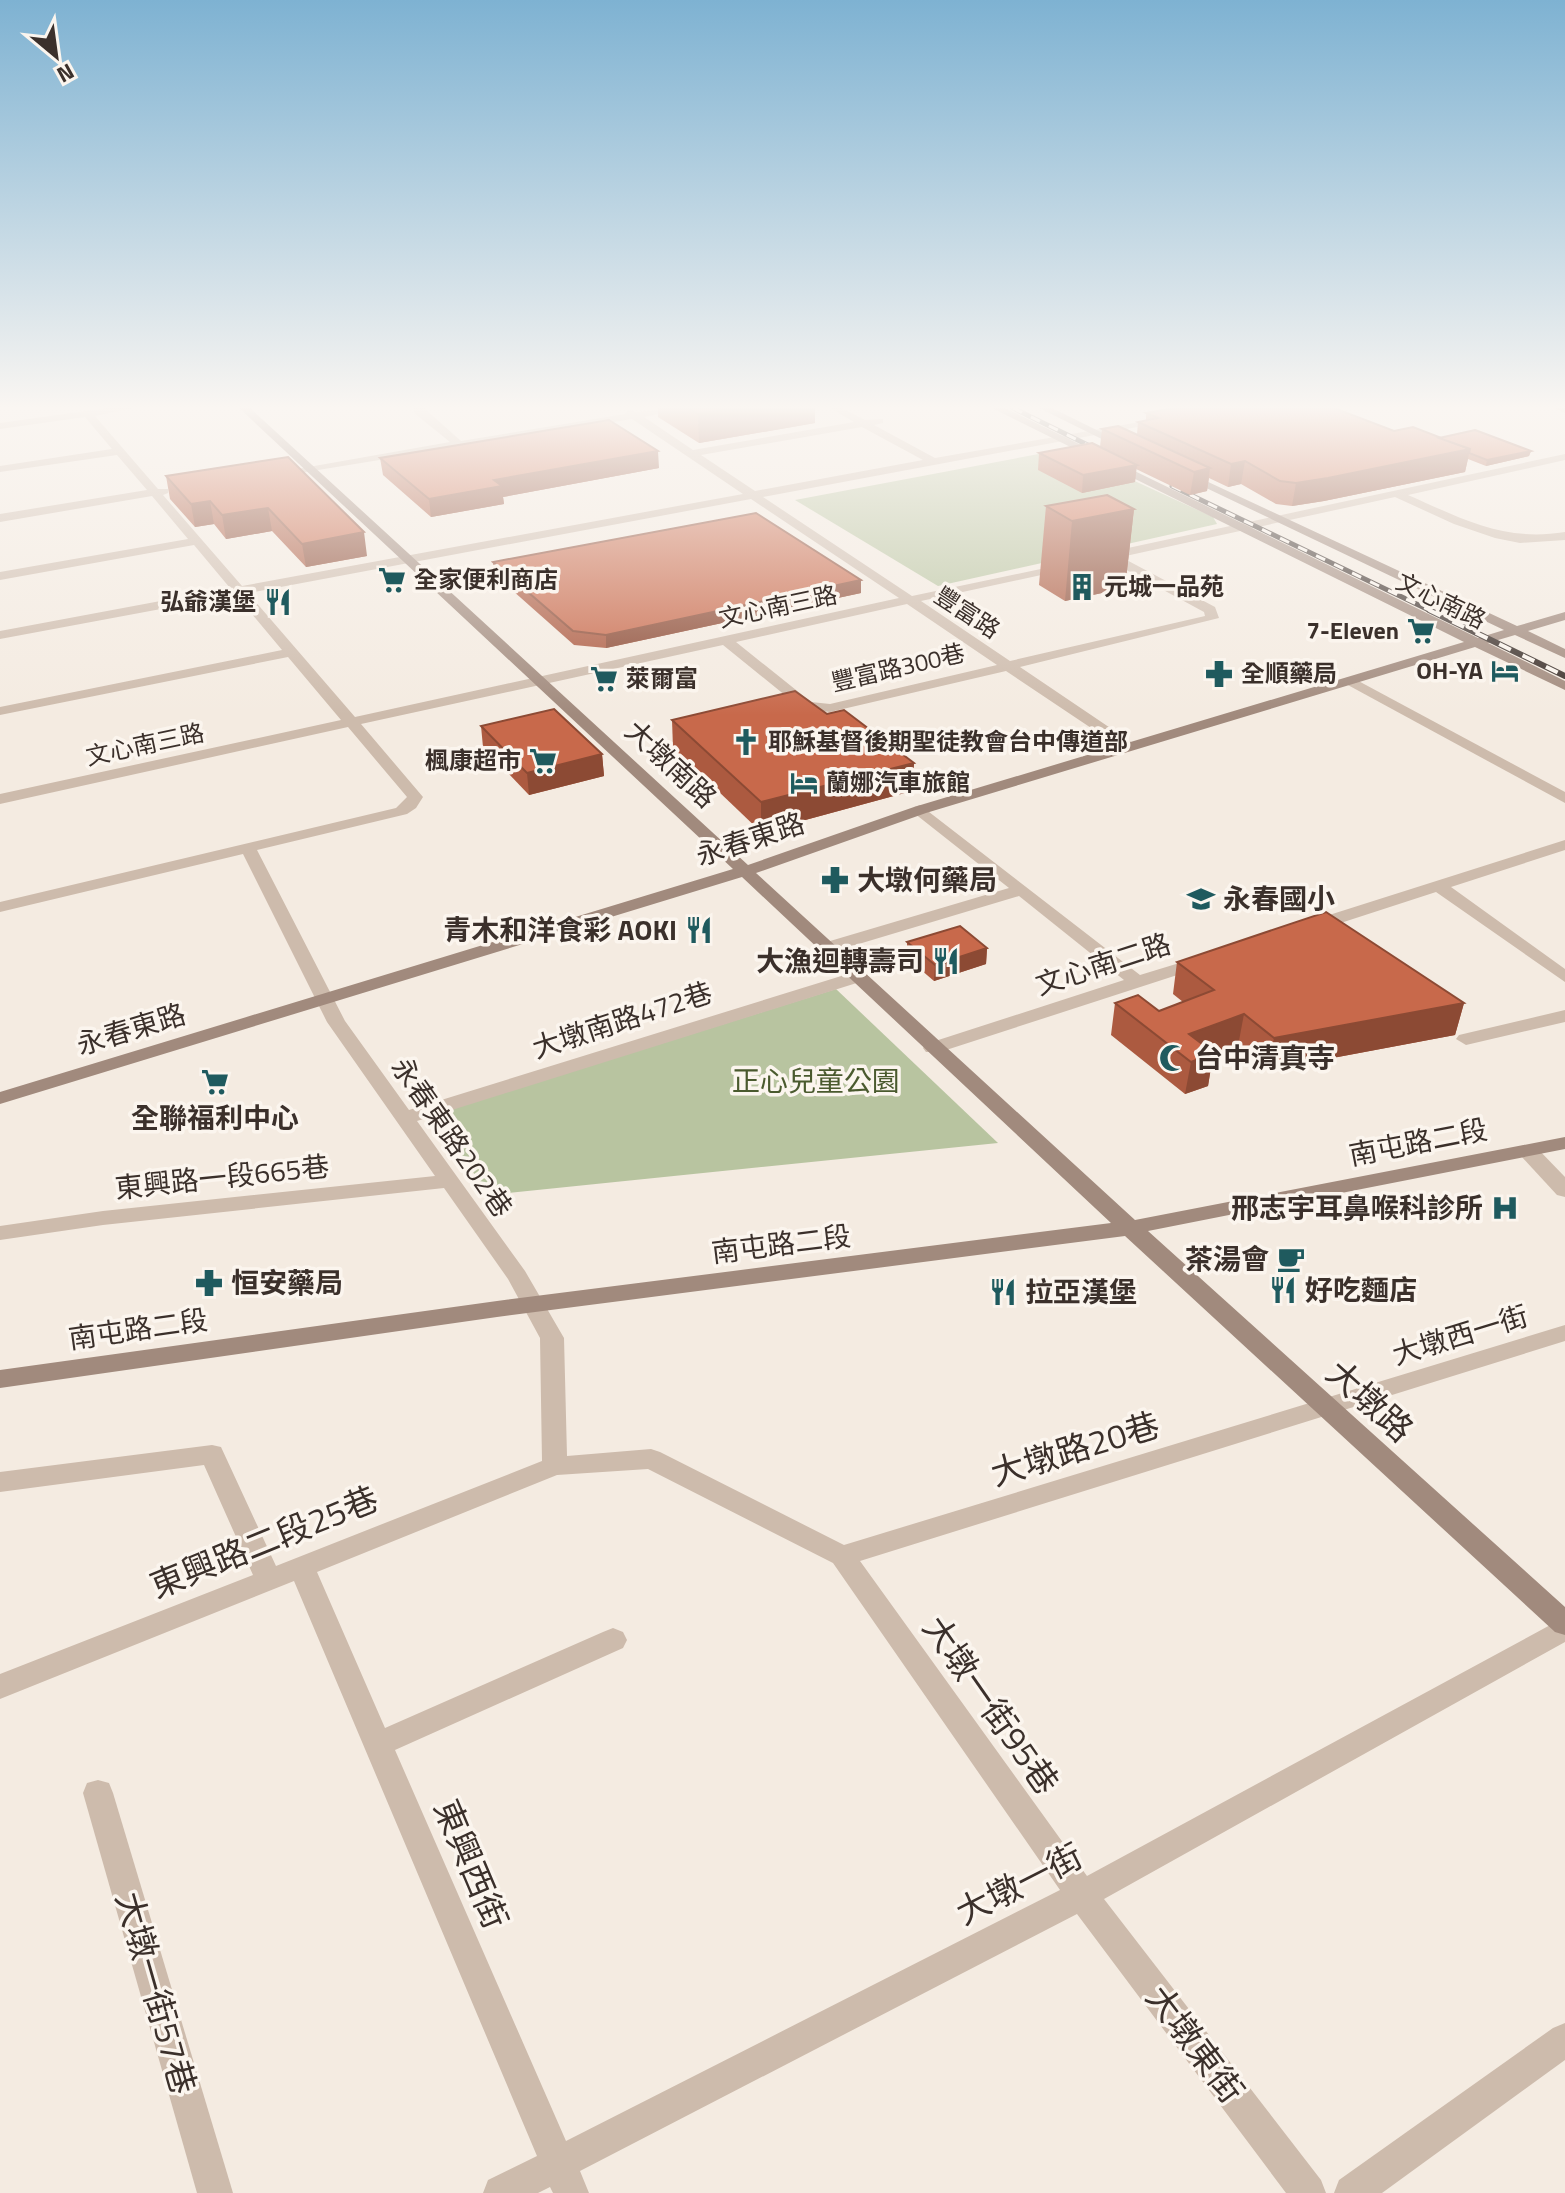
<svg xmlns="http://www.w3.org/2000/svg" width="1565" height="2193" font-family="'Titillium Web','Noto Sans TC',sans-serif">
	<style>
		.green { fill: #b8c4a0 }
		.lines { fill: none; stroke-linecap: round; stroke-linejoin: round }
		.street { fill: #cdbbac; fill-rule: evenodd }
		.secondary { fill: #a18a7d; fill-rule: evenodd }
		.rail-far1-casing { stroke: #3b302b; stroke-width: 5 }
		.rail-casing { stroke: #3b302b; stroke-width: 6 }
		.rail-far1 { stroke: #fbf5ee; stroke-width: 3; stroke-dasharray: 10; stroke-linecap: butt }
		.rail { stroke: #fbf5ee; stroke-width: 4; stroke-dasharray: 13; stroke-linecap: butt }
		.wall { fill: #ac5a40 }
		.shaded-wall { fill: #8c4a34 }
		.building { fill: #c8694b; stroke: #8c4a34; stroke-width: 2 }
		.labels { text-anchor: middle; stroke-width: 7; stroke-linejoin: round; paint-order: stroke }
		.far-poi-label { font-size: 24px; font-weight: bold; fill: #3b302b; stroke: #fbf5ee; text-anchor: start }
		.far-street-label { font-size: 24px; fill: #3b302b; stroke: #fbf5ee }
		.street-label { font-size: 28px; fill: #3b302b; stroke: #fbf5ee }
		.poi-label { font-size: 28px; font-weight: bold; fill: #3b302b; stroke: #fbf5ee; text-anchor: start }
		.park-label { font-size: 28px; fill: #4a5a2e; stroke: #fbf5ee }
		.near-street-label { font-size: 34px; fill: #3b302b; stroke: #fbf5ee }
	</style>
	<rect width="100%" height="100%" fill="#f4ebe1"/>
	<!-- green -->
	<g class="green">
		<path d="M1065,449L1213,517L1217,524L938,586L795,500Z"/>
		<path d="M836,989L998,1143L488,1195L435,1114Z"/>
	</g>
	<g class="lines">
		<!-- street -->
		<g class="street">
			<path d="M107,408H133L95,416L158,489H168V493L163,495L242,586L743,494L632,419L275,477L269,474L450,442L414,413V408H424L461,441L625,414L629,409L636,412L686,408L644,417L693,450L854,422L830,408H842L865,420L883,419V423L874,425L935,458L1168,417L1169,419L1164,422L763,497L912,596L1069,563V569L921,601L1010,661L1205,616L1204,612L1108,560H1100V554L1565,454V460L1408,495C1463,519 1503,542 1565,532V540L1520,543L1495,538L1454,524L1395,497L1121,557L1215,607L1219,618L1020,667L1134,744V750H1124L1006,671L830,712L802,709L723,645L361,724L423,797L416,808L407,814L257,850L345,1021L409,1110L851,973H863L866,977L863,981L417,1121L525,1271L564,1338L567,1456L651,1449L660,1452L844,1545L1565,1325V1341L860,1561L1087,1876L1565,1617V1642L1104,1899L1321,2180L1326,2193H1286L1077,1914L580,2171L589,2193H553L550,2187L538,2193H483L488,2180L537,2156L294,1581L0,1699V1674L253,1575L204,1465L0,1492V1472L212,1445L221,1447L276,1566L542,1461L540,1338L508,1279L444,1188L103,1225L0,1240V1226L103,1211L435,1176L327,1022L243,854L0,912V902L396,808L407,797L348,727L0,804V794L341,720L288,657L0,715V707L282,650L236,595L0,639V631L230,588L194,545L0,580V572L188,539L152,496L0,522V514L147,490L117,455L0,472V466L112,449L85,417L0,429V423ZM862,427L923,460L755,491L701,455ZM751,499L899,598L355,717L248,593ZM907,604L997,665L830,704L811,702L736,642ZM648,1469L833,1563L1060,1890L566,2141L395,1750L623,1648L627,1640L623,1632L613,1628L603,1632L385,1728L317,1572L557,1475Z"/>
			<path d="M1351,677L1565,792V803L1346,684V678Z"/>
			<path d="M920,805L1140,975L1199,957L1208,962L1205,966L940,1052H926L923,1048L926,1044L1124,980L1019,896L832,952H820L817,948L820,944L1009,888L914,813V807Z"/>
			<path d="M1565,840V850L1451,887L1565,969V982L1436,892L1316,931L1310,932L1301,927L1304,923Z"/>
			<path d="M1565,1010V1022L1466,1045L1456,1039L1459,1035Z"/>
			<path d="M1528,1145L1535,1146L1565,1177V1197L1557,1195L1521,1156L1518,1151L1521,1146Z"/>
			<path d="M98,1780L109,1783L113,1793L233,2193H197L83,1793L87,1783Z"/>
			<path d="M1565,2023V2060L1382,2193H1334L1339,2180L1553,2028Z"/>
		</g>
		<!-- secondary -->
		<g class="secondary">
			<path d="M239,408H250L748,865L914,807L1464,642L992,408H1005L1478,638L1504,630L1179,475L1189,473L1517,626L1565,612V620L1528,631L1565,649V658L1515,635L1488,643L1565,681V690L1475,647L926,813L756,873L1135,1220L1565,1137V1149L1148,1231L1565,1607V1635L1555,1632L1125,1236L497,1317L0,1388V1370L497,1301L1111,1223L742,877L0,1104V1092L733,869Z"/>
			<path d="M1039,408H1052L1129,446L1120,448Z"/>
			<path d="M1554,408H1565V413Z"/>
		</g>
		<!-- rail-far1 casing -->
		<g class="rail-far1-casing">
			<g id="rail-far1">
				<path d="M1013,408L1108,455"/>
				<path d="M1172,486L1433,612"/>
			</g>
		</g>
		<!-- rail casing -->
		<g class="rail-casing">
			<path id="rail" d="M1429,610L1565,676"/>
		</g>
		<!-- rail-far1 -->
		<use href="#rail-far1" class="rail-far1"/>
		<!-- rail -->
		<use href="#rail" class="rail"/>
	</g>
	<!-- wall -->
	<g class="wall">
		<path d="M658,408H815V423L699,443L658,417Z"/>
		<path d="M1146,413L1394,431L1531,451L1529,456L1486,466L1468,459L1465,472L1324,501L1292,506L1276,504L1241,484L1228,487L1209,478L1207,491L1190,495L1136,469L1135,482L1082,493L1038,470L1039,453L1100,447L1102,429L1137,434L1138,422L1146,420Z"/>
		<path d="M288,457L367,556L306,567L272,531L226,539L214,524L195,527L170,499L166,476Z"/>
		<path d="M380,458L659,468L503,497L504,504L431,517L383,475Z"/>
		<path d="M1046,506L1134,509L1125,588L1065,601L1039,585Z"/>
		<path d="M493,562L861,593L606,648L574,645L494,574Z"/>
		<path d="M827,714L914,763L912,791L761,832L673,748L672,720Z"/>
		<path d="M481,726L602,754L604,776L529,795L483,747Z"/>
		<path d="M907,942L987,948L986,964L934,981L907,958Z"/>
		<path d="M1177,962L1464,1003L1455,1035L1268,1070L1238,1046L1213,1055L1208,1086L1185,1094L1111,1035L1115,1003L1159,1011L1183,1002L1173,994Z"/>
	</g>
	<!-- shaded-wall -->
	<g class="shaded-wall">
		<path d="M735,408H815V423L699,443L698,414Z"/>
		<path d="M1470,449L1465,472L1324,501L1292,506L1296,483Z"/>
		<path d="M658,451L659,468L503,497L504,504L431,517L429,499L494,480Z"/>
		<path d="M1531,451L1529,456L1486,466L1487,460Z"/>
		<path d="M1245,461L1241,484L1228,487L1231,464Z"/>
		<path d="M1137,465L1135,482L1082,493L1083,475Z"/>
		<path d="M1210,468L1207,491L1190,495L1194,472Z"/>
		<path d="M210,501L214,524L195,527L191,504Z"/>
		<path d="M268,508L272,531L226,539L222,515Z"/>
		<path d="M1134,509L1125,588L1065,601L1072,521Z"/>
		<path d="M364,532L367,556L306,567L302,544Z"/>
		<path d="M861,580V593L606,648V635Z"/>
		<path d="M602,754L604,776L529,795L527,773Z"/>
		<path d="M914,763L912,791L761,832V802Z"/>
		<path d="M987,948L986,964L934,981L935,965Z"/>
		<path d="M1464,1003L1455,1035L1268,1070L1274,1038Z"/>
		<path d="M1244,1014L1238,1046L1213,1055L1208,1086L1185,1094L1191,1062L1189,1034Z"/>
	</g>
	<!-- building -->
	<g class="building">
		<path d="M688,408H735L698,414Z"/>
		<path d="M1175,408H1334L1394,431L1413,427L1470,449L1328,478L1296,483L1280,481L1245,461L1231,464L1138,422L1158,418L1146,413Z"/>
		<path d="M609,420L658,451L494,480L502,486L429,499L380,458Z"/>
		<path d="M1118,426L1210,468L1194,472L1102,429Z"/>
		<path d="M1475,430L1531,451L1487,460L1469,453L1470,449L1439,438Z"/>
		<path d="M1092,443L1137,465L1083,475L1039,453Z"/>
		<path d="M288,457L364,532L302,544L268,508L222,515L210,501L191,504L166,476Z"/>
		<path d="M1107,495L1134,509L1072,521L1046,506Z"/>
		<path d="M756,513L861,580L606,635L573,631L493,562Z"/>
		<path d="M795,691L827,714L844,710L914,763L761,802L672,720Z"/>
		<path d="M554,709L602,754L527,773L481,726Z"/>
		<path d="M1326,912L1464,1003L1274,1038L1244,1014L1189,1034L1214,1053L1191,1062L1115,1003L1138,995L1159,1011L1214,990L1177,962Z"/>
		<path d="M960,926L987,948L935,965L907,942Z"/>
	</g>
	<!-- sky -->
	<linearGradient id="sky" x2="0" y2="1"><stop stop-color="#7eb2d2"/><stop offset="0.57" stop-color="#faf6f2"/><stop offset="1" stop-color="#faf6f2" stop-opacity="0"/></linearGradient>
	<rect width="1565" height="715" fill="url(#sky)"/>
	<!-- icons -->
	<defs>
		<g id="supermarket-bare" transform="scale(2.16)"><path d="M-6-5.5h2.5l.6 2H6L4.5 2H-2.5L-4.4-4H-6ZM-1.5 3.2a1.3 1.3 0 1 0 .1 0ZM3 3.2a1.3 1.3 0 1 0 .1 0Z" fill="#1f5a5e" stroke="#fbf5ee" stroke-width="2.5" paint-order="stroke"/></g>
		<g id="building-bare" transform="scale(2.16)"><path d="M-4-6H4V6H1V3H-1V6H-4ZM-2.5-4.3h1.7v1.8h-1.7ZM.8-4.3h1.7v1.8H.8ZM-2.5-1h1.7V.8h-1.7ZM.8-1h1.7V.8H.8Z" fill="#1f5a5e" stroke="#fbf5ee" stroke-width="2.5" paint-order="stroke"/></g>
		<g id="restaurant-bare" transform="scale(2.16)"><path d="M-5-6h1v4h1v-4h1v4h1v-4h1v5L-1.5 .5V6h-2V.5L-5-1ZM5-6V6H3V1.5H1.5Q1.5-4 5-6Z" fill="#1f5a5e" stroke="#fbf5ee" stroke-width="2.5" paint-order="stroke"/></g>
		<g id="hotel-bare" transform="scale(2.16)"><path d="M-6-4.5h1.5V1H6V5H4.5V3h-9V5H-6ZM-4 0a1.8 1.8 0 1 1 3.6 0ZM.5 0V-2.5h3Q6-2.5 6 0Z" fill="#1f5a5e" stroke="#fbf5ee" stroke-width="2.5" paint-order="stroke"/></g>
		<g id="pharmacy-bare" transform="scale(2.16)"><path d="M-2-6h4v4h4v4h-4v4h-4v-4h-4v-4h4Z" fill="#1f5a5e" stroke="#fbf5ee" stroke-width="2.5" paint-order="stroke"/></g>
		<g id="church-bare" transform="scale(2.16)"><path d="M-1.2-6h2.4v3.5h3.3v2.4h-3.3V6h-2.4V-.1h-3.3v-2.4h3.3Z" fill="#1f5a5e" stroke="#fbf5ee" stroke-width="2.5" paint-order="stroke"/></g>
		<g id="school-bare" transform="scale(2.16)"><path d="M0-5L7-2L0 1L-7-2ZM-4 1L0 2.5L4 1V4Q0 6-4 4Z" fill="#1f5a5e" stroke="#fbf5ee" stroke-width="2.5" paint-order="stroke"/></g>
		<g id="mosque-bare" transform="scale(2.16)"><path d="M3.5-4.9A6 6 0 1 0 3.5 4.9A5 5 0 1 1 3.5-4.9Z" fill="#1f5a5e" stroke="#fbf5ee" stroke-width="2.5" paint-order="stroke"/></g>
		<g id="hospital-bare" transform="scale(2.16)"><path d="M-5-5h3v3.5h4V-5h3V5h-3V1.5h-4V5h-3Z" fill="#1f5a5e" stroke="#fbf5ee" stroke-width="2.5" paint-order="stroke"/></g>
		<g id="cafe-bare" transform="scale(2.16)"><path d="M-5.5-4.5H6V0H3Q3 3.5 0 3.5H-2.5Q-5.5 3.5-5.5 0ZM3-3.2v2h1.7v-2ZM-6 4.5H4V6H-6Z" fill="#1f5a5e" stroke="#fbf5ee" stroke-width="2.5" paint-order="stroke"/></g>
	</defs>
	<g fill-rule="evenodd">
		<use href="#supermarket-bare" x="392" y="580"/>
		<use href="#building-bare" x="1082" y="587"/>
		<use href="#restaurant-bare" x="278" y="602"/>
		<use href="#supermarket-bare" x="1421" y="631"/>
		<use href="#hotel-bare" x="1505" y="671"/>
		<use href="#pharmacy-bare" x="1219" y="674"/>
		<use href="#supermarket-bare" x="604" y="679"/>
		<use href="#church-bare" x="746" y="742"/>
		<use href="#supermarket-bare" x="543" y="761"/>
		<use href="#hotel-bare" x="804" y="783"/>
		<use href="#pharmacy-bare" x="835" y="880"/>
		<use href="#school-bare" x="1201" y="899"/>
		<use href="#restaurant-bare" x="699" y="930"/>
		<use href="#restaurant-bare" x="946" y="961"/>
		<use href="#mosque-bare" x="1173" y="1058"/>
		<use href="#supermarket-bare" x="215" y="1082"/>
		<use href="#hospital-bare" x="1505" y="1208"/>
		<use href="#cafe-bare" x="1291" y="1259"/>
		<use href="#pharmacy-bare" x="209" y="1283"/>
		<use href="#restaurant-bare" x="1283" y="1290"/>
		<use href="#restaurant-bare" x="1003" y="1292"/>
	</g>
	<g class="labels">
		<!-- far-poi labels -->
		<g class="far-poi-label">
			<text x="414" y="588">全家便利商店</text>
			<text x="1104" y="595">元城一品苑</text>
			<text x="256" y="610" text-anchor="end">弘爺漢堡</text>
			<text x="1399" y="639" text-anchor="end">7-Eleven</text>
			<text x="1483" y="679" text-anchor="end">OH-YA</text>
			<text x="1241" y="682">全順藥局</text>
			<text x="626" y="687">萊爾富</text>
			<text x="768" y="750">耶穌基督後期聖徒教會台中傳道部</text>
			<text x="521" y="769" text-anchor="end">楓康超市</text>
			<text x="826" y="791">蘭娜汽車旅館</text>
		</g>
		<!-- far-street labels -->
		<g class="far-street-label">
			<text transform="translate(1441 601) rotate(26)" y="8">文心南路</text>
			<text transform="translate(778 607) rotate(-12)" y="8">文心南三路</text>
			<text transform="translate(967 613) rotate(33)" y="8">豐富路</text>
			<text transform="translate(898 668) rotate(-13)" y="8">豐富路300巷</text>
			<text transform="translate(145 745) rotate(-12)" y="8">文心南三路</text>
		</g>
		<!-- street labels -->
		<g class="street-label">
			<text transform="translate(671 764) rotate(43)" y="10">大墩南路</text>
			<text transform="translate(750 839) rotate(-18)" y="10">永春東路</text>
			<text transform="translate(1103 964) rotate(-18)" y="10">文心南二路</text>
			<text transform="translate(622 1020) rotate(-18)" y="10">大墩南路472巷</text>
			<text transform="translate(131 1029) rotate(-17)" y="10">永春東路</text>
			<text transform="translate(452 1137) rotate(55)" y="10">永春東路202巷</text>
			<text transform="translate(1418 1142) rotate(-11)" y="10">南屯路二段</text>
			<text transform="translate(222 1177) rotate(-6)" y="10">東興路一段665巷</text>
			<text transform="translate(781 1244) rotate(-7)" y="10">南屯路二段</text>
			<text transform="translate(138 1329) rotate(-8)" y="10">南屯路二段</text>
			<text transform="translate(1460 1335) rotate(-17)" y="10">大墩西一街</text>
		</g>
		<!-- poi labels -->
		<g class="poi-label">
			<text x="857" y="890">大墩何藥局</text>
			<text x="1223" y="909">永春國小</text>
			<text x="677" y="940" text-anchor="end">青木和洋食彩 AOKI</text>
			<text x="924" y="971" text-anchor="end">大漁迴轉壽司</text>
			<text x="1195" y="1068">台中清真寺</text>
			<text x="215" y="1128" text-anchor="middle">全聯福利中心</text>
			<text x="1483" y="1218" text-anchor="end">邢志宇耳鼻喉科診所</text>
			<text x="1269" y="1269" text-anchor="end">茶湯會</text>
			<text x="231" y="1293">恒安藥局</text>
			<text x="1305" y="1300">好吃麵店</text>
			<text x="1025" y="1302">拉亞漢堡</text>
		</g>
		<!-- park labels -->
		<g class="park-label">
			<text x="816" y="1091">正心兒童公園</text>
		</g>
		<!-- near-street labels -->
		<g class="near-street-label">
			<text transform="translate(1370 1401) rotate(42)" y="12">大墩路</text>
			<text transform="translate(1075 1449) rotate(-17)" y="12">大墩路20巷</text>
			<text transform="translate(264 1542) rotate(-22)" y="12">東興路二段25巷</text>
			<text transform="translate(991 1705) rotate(55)" y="12">大墩一街95巷</text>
			<text transform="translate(471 1864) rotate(67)" y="12">東興西街</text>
			<text transform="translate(1019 1884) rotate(-27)" y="12">大墩一街</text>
			<text transform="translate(156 1993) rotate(74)" y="12">大墩一街57巷</text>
			<text transform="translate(1195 2044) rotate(53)" y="12">大墩東街</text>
		</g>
	</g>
	<!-- north arrow -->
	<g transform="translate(56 56) rotate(151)" stroke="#fbf5ee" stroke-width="6" paint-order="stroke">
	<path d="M0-6L14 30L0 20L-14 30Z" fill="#3b302b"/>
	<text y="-12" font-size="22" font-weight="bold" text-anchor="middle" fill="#3b302b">N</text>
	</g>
</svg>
